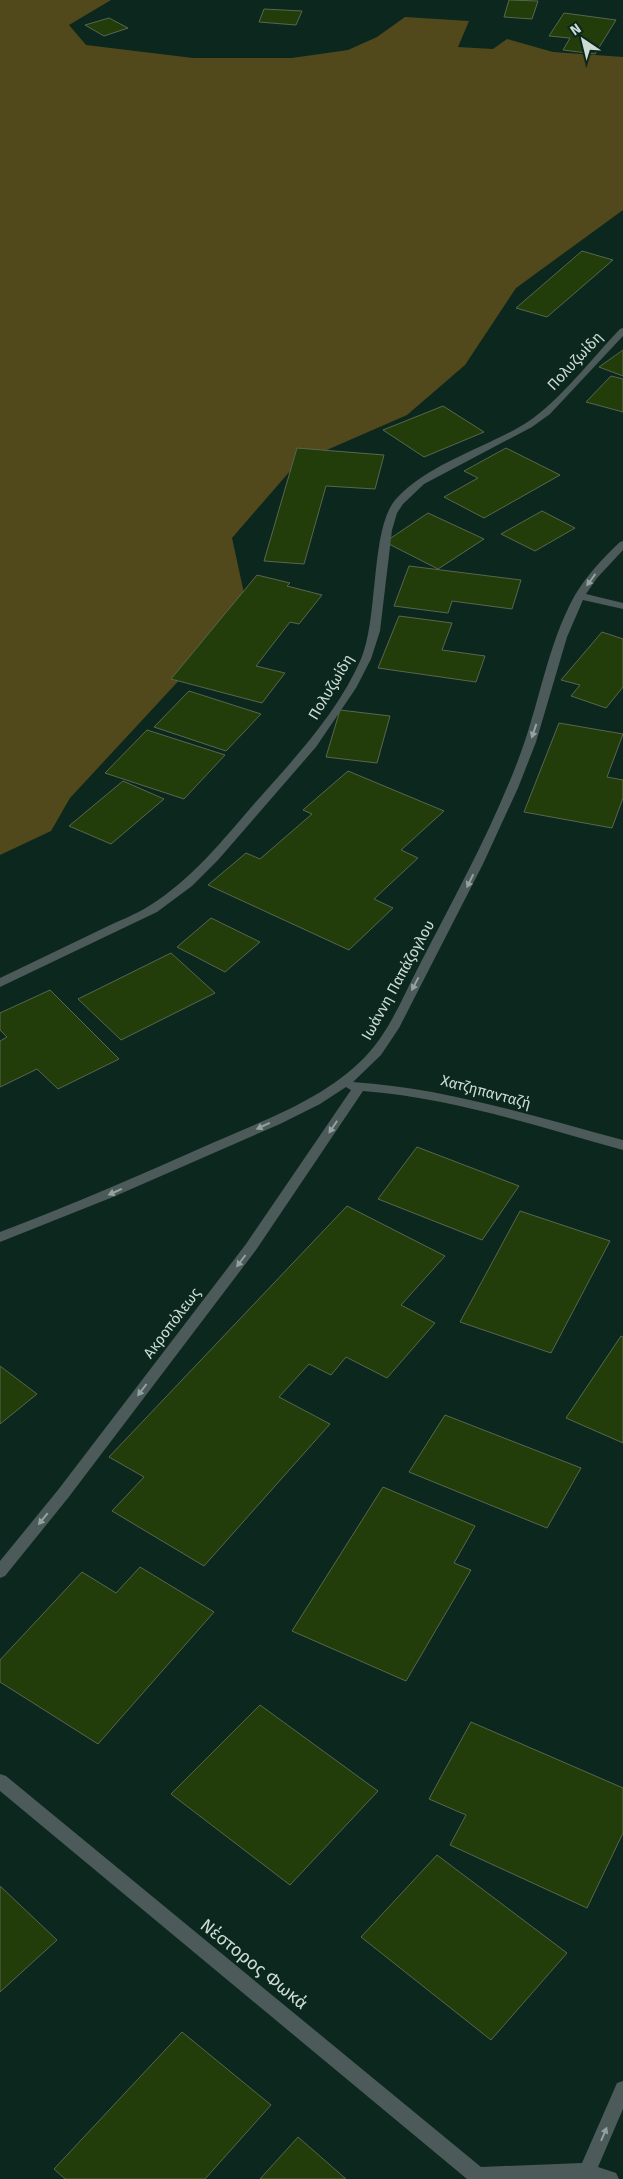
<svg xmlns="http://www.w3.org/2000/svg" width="623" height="2179" font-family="'Fira Sans',sans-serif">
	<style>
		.green { fill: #51491c }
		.building { fill: #223c0a; stroke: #58664f }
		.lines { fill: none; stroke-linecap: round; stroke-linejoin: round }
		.minor { fill: #4c5a5a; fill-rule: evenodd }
		.oneway { fill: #92a29e }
		.labels { text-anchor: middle; stroke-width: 4; stroke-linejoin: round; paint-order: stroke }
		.street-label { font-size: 15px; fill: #ccdcd5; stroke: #0c281e }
		.near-street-label { font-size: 18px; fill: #ccdcd5; stroke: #0c281e }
	</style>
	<rect width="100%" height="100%" fill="#0c281e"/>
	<!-- green -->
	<path class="green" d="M0,0H111L69,25L86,45L193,58H292L348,50L377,37L405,17L469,21L458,47L493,49L507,39L553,52L623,57V210L516,288L465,365L407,415L297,463L232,538L247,607L70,798L51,831L0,855Z"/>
	<!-- building -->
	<g class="building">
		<path d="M509,0L538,1L532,19L504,17Z"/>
		<path d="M264,9L302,11L296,25L259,22Z"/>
		<path d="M564,13L616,20L595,54L563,50L570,38L549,36Z"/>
		<path d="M109,18L128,28L104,36L85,25Z"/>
		<path d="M582,251L613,260L547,317L516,308Z"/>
		<path d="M623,350V376L599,367Z"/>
		<path d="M611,376L623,379V412L586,402Z"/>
		<path d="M443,406L484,432L424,457L383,430Z"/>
		<path d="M297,448L384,455L375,489L326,486L304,564L264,561Z"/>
		<path d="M506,448L560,475L484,518L444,497L478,478L464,471Z"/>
		<path d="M542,511L575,528L535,551L501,534Z"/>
		<path d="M428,513L484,539L438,569L385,542Z"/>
		<path d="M409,566L521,580L512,609L452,601L448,613L394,606Z"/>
		<path d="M257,575L290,583L287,586L322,595L299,624L290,622L256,666L285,673L262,703L171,679Z"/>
		<path d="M399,616L452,623L442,650L485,656L476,682L378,668Z"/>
		<path d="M602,632L623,639V687L606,708L571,696L580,685L561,680Z"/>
		<path d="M189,691L261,714L226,751L154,727Z"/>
		<path d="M340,710L390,716L377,763L326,757Z"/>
		<path d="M559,723L623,734L607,777L623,780V798L612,828L524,812Z"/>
		<path d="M147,730L225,755L184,799L105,773Z"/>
		<path d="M348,771L444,811L401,850L418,858L374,899L393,908L349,950L208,885L246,853L260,859L312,814L303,810Z"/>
		<path d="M123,781L164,799L111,844L69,826Z"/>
		<path d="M211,918L260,942L225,972L177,947Z"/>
		<path d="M171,953L215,993L121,1040L78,999Z"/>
		<path d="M50,990L119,1059L58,1089L37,1069L0,1087V1041L7,1037L0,1030V1013Z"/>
		<path d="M417,1147L519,1186L482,1240L378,1199Z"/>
		<path d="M347,1206L445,1256L401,1305L435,1323L387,1378L346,1357L331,1375L309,1364L279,1397L330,1424L204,1566L112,1511L144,1477L109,1457Z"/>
		<path d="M520,1211L610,1241L551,1353L460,1322Z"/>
		<path d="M621,1336L623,1337V1443L566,1418Z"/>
		<path d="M0,1366L37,1394L0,1424Z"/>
		<path d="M445,1415L581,1468L547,1528L409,1472Z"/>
		<path d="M383,1487L475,1526L454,1563L471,1570L406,1681L292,1631Z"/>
		<path d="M140,1567L214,1612L98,1744L0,1682V1660L82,1572L116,1593Z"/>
		<path d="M260,1705L378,1791L290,1885L171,1794Z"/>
		<path d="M471,1722L623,1788V1833L587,1908L450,1845L466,1815L429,1799Z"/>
		<path d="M437,1855L567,1953L491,2040L361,1937Z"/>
		<path d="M0,1886L57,1940L0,1992Z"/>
		<path d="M182,2032L271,2105L205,2179H65L54,2169Z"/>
		<path d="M298,2137L346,2179H260Z"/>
	</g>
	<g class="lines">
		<!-- minor -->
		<g class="minor">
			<path d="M623,328V336L550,414L532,427L424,484L403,504L397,513L392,530L380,631L371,659L356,688L316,747L218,860L192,886L157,912L0,987V978C34,962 68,945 102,929C118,921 135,915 149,906C191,880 222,841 254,804C293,760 337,714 361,659C379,617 370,528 396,499C429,463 486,448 526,423C558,403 593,357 620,329Z"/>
			<path d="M623,541V550L597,578L586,594L623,603V609L583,600L567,637L536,742L518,788L483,864L399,1028L381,1055L353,1082C445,1088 533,1116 623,1140V1150C537,1126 452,1098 363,1091L256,1250L68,1498L5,1576L0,1578V1561L58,1490L246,1244L351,1090L346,1087L320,1104L280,1124L113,1197L0,1242V1232C71,1205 141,1175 210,1144C264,1120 323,1100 365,1057C390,1031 403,996 420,964C454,898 490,833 517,763C539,708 546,647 575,595C587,575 603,558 620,542Z"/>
			<path d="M0,1774L6,1776L481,2167L582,2163L617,2083L623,2081V2109L598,2167L616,2173L619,2179H467L0,1791Z"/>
		</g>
	</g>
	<!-- one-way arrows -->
	<defs><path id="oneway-solid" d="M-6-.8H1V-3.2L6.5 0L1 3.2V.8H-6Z" transform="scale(1.25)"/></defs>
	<g class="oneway">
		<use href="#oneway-solid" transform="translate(591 580) rotate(126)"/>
		<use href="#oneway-solid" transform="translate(534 731) rotate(109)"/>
		<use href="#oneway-solid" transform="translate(470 881) rotate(116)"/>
		<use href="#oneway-solid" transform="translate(415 984) rotate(118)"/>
		<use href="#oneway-solid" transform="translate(263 1126) rotate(155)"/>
		<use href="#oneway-solid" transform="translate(333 1127) rotate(124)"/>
		<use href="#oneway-solid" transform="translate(115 1192) rotate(156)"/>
		<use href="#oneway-solid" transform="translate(241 1261) rotate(127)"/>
		<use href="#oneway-solid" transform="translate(142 1390) rotate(127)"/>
		<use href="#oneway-solid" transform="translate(43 1519) rotate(129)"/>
		<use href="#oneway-solid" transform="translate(604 2134) rotate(-67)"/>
	</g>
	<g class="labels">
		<!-- street labels -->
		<g class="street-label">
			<text transform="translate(575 361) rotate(-47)" y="5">Πολυζωίδη</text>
			<text transform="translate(331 687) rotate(-59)" y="5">Πολυζωίδη</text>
			<text transform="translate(398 980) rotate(-61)" y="5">Ιωάννη Παπάζογλου</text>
			<text transform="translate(486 1092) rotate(15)" y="5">Χατζηπανταζή</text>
			<text transform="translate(172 1323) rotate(-53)" y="5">Ακροπόλεως</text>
		</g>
		<!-- near-street labels -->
		<g class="near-street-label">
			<text transform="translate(254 1964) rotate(39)" y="6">Νέστορος Φωκά</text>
		</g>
	</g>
	<!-- north arrow -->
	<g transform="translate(583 40) rotate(325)" stroke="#0c281e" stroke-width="4" paint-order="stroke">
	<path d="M0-4L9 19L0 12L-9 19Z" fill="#ccdcd5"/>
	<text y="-8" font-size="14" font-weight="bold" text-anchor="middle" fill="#ccdcd5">N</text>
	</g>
</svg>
